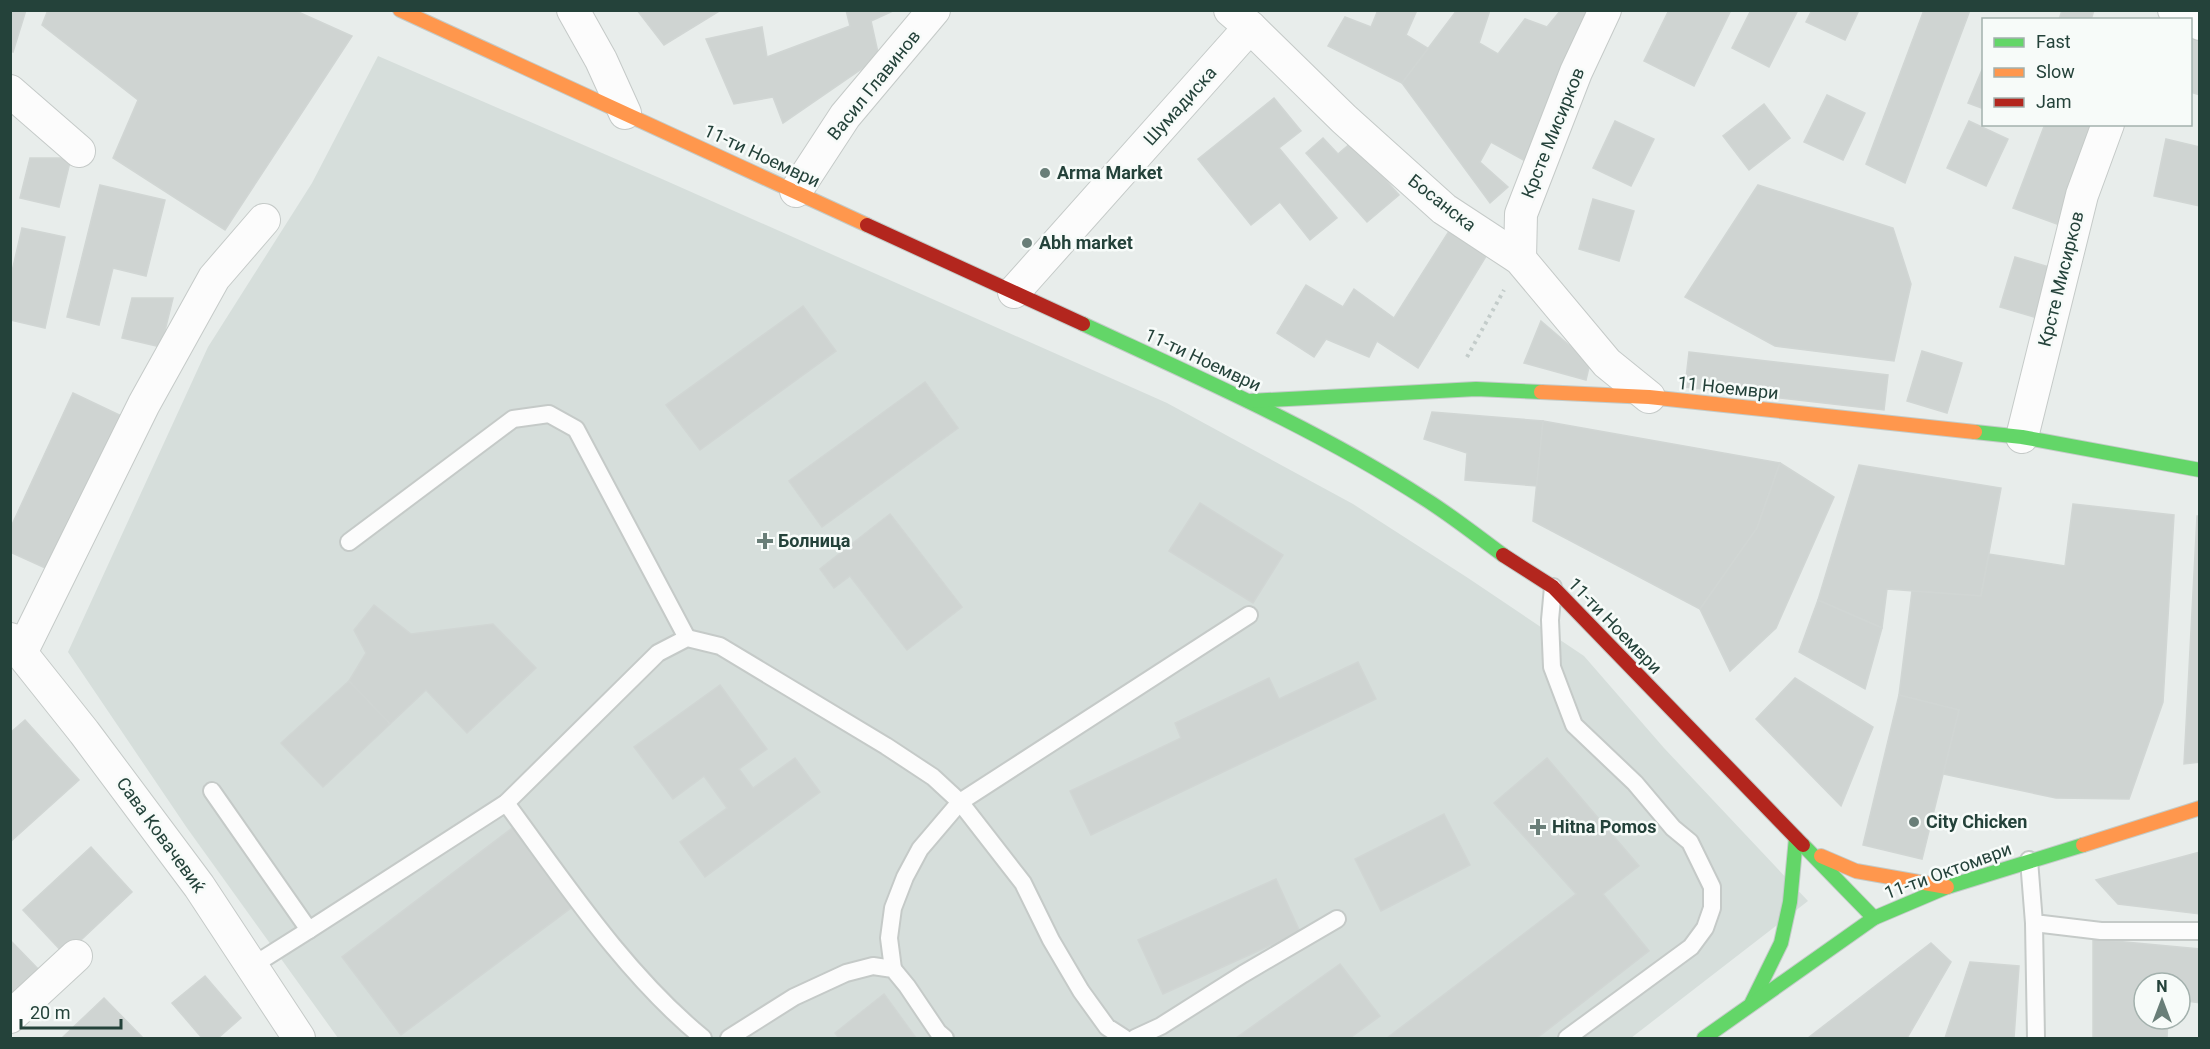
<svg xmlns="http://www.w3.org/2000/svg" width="2210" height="1049" font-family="Roboto,sans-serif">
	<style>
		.built { fill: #d6dedb }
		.building { fill: #cfd4d2; stroke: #d1d6d4; stroke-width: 1.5 }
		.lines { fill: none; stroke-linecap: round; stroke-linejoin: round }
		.lane-casing { stroke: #c5cac8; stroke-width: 20 }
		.street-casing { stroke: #c5cac8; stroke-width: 34 }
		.fast-casing { stroke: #c3cbc8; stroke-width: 16 }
		.slow-casing { stroke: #c3cbc8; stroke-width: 16 }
		.jam-casing { stroke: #c3cbc8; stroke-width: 16 }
		.path { stroke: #c3ccca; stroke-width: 4; stroke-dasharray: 3 4.5; stroke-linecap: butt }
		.lane { stroke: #fcfcfc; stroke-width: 16 }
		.street { stroke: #fcfcfc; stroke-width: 32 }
		.fast { stroke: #63d668; stroke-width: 14 }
		.slow { stroke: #ff974d; stroke-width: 14 }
		.jam { stroke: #b3261e; stroke-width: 14 }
		.poi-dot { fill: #697e78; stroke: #f7fbf9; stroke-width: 2 }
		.labels { text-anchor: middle; stroke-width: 5; stroke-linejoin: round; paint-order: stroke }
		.street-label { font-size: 18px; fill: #24423a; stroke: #f7fbf9 }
		.poi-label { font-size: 18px; font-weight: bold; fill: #24423a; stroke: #f7fbf9; text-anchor: start }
	</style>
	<rect width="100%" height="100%" fill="#e8edeb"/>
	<!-- built -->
	<path class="built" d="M378,56L662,179L1167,403L1353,504L1468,578L1584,656L1664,748L1808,901L1631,1038H338L187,828L68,652L208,347L312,183Z"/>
	<!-- building -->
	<g class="building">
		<path d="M10,10H26L13,52L10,50Z"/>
		<path d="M48,10H294L352,36L225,230L113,158L138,100L42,25Z"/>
		<path d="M637,10H721L664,45Z"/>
		<path d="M846,10H895L871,21L879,57L783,123L773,97L734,104L706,39L762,27L767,57L850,26Z"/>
		<path d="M1378,10H1417L1406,35L1429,49L1402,83L1328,46L1345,17L1371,27Z"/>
		<path d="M1457,10H1490L1479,43L1498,54L1525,19L1547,27L1561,10H1587L1527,162L1491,142L1480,162L1508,187L1490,203L1402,83Z"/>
		<path d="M1669,10H1731L1694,86L1644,61Z"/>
		<path d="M1751,10H1798L1769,67L1732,48Z"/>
		<path d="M1812,10H1859L1845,40L1806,22Z"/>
		<path d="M1924,10H1970L1905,183L1866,164Z"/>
		<path d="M2062,10H2094L2091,20H2059Z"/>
		<path d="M2191,38L2200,41V95L2190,92Z"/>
		<path d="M1984,65V109L1968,103Z"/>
		<path d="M1827,95L1865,113L1843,160L1804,142Z"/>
		<path d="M1274,98L1301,131L1279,148L1337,218L1310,240L1280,202L1251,225L1198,159Z"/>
		<path d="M1764,104L1790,138L1749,170L1723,136Z"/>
		<path d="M1615,121L1654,139L1631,186L1593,168Z"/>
		<path d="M1969,121L2008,139L1986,186L1947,168Z"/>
		<path d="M2045,124H2094L2057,224L2013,208Z"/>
		<path d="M1323,138L1338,154L1352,142L1399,195L1367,222L1306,153Z"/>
		<path d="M2166,139L2200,147V206L2154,196Z"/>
		<path d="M30,158H71L59,207L20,198Z"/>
		<path d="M100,185L165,200L146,276L113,268L99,325L67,317Z"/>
		<path d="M1758,185L1893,228L1911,284L1894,361L1775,346L1685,297Z"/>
		<path d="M1593,199L1634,211L1619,261L1579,249Z"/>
		<path d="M22,228L65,237L45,328L10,320V280Z"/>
		<path d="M1451,228L1488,253L1418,368L1377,341L1369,357L1326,339L1314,357L1277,333L1306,285L1343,307L1354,289L1394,318Z"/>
		<path d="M2015,257L2056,269L2041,319L2000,307Z"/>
		<path d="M132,298H173L161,347L122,338Z"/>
		<path d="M803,306L836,351L700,450L666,405Z"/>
		<path d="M1541,321L1590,363L1586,380L1524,363Z"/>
		<path d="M1922,351L1962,363L1947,413L1907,401Z"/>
		<path d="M1689,352L1888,375L1884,410L1685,387Z"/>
		<path d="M925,382L958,428L822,527L789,481Z"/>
		<path d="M73,393L126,418L54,572L10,552V529Z"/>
		<path d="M1432,412L1543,421L1537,486L1465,480L1467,453L1424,439Z"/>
		<path d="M1543,421L1780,463L1757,528L1700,609L1533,521Z"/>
		<path d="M1780,463L1834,497L1776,628L1730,671L1700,609L1757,528Z"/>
		<path d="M1859,465L2001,488L1981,596L1887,589L1882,628L1818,600Z"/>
		<path d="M1200,503L1283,555L1253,603L1169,551Z"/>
		<path d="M2073,504L2174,515L2163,702L2129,799L2056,798L1943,774L1959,710L1899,695L1912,591L1981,596L1989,554L2065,566Z"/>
		<path d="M890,514L962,607L907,650L850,576L834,588L820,569Z"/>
		<path d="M2197,516H2200V762L2184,764Z"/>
		<path d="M1818,600L1882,628L1865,689L1799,652Z"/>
		<path d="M374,605L411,634L493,624L536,668L467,733L426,690L390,724L349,681L366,653L354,630Z"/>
		<path d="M1358,662L1376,699L1091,835L1070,791L1181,738L1175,723L1269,678L1279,699Z"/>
		<path d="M1795,678L1873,727L1841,806L1756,719Z"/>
		<path d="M349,681L390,724L323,787L281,743Z"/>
		<path d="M720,685L767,749L739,769L753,788L795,758L820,792L705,877L680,842L727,808L704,776L673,799L634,747Z"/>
		<path d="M1899,695L1959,710L1922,859L1863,845Z"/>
		<path d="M25,720L79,780L10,842V733Z"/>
		<path d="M1547,758L1639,866L1603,894L1649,951L1537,1038H1387L1576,894L1494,803Z"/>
		<path d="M1444,814L1470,865L1381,911L1355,859Z"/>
		<path d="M515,826L575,905L401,1035L342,957Z"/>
		<path d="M91,847L132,892L65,955L23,910Z"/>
		<path d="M2200,852V914L2118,904L2096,880Z"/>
		<path d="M1276,879L1300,932L1163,994L1138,940Z"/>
		<path d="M2093,939L2200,949V1003L2180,1000V983H2144V1019H2168L2167,1038H2093Z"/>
		<path d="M10,940L41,972L10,1000Z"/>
		<path d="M1931,943L1951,962L1907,1038H1808Z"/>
		<path d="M1970,962L2019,966L2014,1038H1945Z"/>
		<path d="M1340,964L1380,1016L1350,1038H1236Z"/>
		<path d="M205,976L241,1018L218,1038H202L172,1003Z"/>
		<path d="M884,994L916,1038H839L835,1033Z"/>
		<path d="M104,998L143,1038H62Z"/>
	</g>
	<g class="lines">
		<!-- lane casing -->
		<g class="lane-casing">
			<g id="lane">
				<path d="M349,542L513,419L549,414L576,429L687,638"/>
				<path d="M1553,587L1550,620L1552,667L1574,725L1635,783L1673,828L1690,842L1712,887V908L1705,928L1691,947L1567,1038"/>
				<path d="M212,791L309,930L506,803L658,653L687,638L720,646L886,746L933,777L960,802L1023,883L1051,940L1081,991L1107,1027L1124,1038"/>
				<path d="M506,803C565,883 625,974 703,1038"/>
				<path d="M2029,860L2034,923L2101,931H2200"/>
				<path d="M2034,923L2036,1038"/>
				<path d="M252,966L309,930"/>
				<path d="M893,969L889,938L893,908L905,877L920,849L960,802L1249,615"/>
				<path d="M729,1038L794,997L846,973L873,966L893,969L907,986L938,1032L945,1038"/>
				<path d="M1135,1038L1161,1026L1243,974L1337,919"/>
			</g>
		</g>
		<!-- street casing -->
		<g class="street-casing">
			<g id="street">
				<path d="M573,10L601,60L625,113"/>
				<path d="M1230,10L1250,27L1344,119L1444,209L1520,259L1607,363L1649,397"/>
				<path d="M2174,10L2200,24"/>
				<path d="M10,91L79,151"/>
				<path d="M796,191L845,116L934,10"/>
				<path d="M1520,259L1521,214L1576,72L1605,10"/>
				<path d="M1014,292L1250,27"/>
				<path d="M2022,437L2082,195L2108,124"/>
				<path d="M10,639L84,732L199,886L299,1038"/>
				<path d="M21,653L144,404L214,278L264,220"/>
				<path d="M10,1017L76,956"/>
			</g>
		</g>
		<!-- fast casing -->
		<g class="fast-casing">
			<g id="fast">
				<path d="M1083,324C1199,378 1317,429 1425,499C1452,516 1477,536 1503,555"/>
				<path d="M1249,401L1476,389L1541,392"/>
				<path d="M1975,432L2022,437L2200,470"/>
				<path d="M1803,845L1874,918"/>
				<path d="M1752,1002L1781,943L1790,902L1796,838"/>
				<path d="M1704,1038L1874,918L1947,887L2083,845"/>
			</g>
		</g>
		<!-- slow casing -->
		<g class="slow-casing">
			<g id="slow">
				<path d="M400,10L867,225"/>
				<path d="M1541,392L1649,397L1975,432"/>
				<path d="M2083,845L2200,808"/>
				<path d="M1821,856L1856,871L1947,887"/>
			</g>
		</g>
		<!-- jam casing -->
		<g class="jam-casing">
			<g id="jam">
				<path d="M867,225L1083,324"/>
				<path d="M1503,555L1553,587L1803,845"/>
			</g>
		</g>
		<!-- path -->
		<path class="path" d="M1467,357L1504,290"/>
		<!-- lane -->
		<use href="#lane" class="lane"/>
		<!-- street -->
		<use href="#street" class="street"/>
		<!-- fast -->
		<use href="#fast" class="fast"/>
		<!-- slow -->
		<use href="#slow" class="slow"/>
		<!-- jam -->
		<use href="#jam" class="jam"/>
	</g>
	<!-- markers -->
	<g class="poi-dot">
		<circle cx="1045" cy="173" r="6"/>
		<circle cx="1027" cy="243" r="6"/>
		<path d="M762 532h6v6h6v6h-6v6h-6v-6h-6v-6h6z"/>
		<circle cx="1914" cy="822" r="6"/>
		<path d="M1535 818h6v6h6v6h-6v6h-6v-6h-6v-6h6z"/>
	</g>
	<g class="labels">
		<!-- street labels -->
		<g class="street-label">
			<text transform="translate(874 85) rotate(-51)" y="6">Васил Главинов</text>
			<text transform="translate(1180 106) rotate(-48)" y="6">Шумадиска</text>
			<text transform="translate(1553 133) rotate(-68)" y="6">Крсте Мисирков</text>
			<text transform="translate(762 156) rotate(25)" y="6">11-ти Ноември</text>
			<text transform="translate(1442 203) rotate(38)" y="6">Босанска</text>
			<text transform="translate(2061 279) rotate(-76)" y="6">Крсте Мисирков</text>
			<text transform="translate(1203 360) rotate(25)" y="6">11-ти Ноември</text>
			<text transform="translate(1728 388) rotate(6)" y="6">11 Ноември</text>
			<text transform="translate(1615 626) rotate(46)" y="6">11-ти Ноември</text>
			<text transform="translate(161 835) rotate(54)" y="6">Сава Ковачевиќ</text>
			<text transform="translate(1948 871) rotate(-20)" y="6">11-ти Октомври</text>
		</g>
		<!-- poi labels -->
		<g class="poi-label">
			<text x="1057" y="179">Arma Market</text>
			<text x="1039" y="249">Abh market</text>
			<text x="778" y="547">Болница</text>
			<text x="1926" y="828">City Chicken</text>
			<text x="1552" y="833">Hitna Pomos</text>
		</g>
	</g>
	<!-- border -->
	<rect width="2210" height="1049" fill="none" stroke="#24423a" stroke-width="24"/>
	<!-- legend -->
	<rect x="1982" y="18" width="210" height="108" fill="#f7fbf9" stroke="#a3b1ad" stroke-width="1.5"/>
	<rect x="1994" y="38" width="30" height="9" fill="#63d668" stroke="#a3b1ad" stroke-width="1.5"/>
	<text x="2036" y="48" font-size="18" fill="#24423a">Fast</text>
	<rect x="1994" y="68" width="30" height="9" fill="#ff974d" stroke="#a3b1ad" stroke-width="1.5"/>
	<text x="2036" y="78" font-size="18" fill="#24423a">Slow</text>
	<rect x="1994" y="98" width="30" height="9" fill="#b3261e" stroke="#a3b1ad" stroke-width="1.5"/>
	<text x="2036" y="108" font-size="18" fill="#24423a">Jam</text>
	<!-- north arrow -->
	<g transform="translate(2162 1001)"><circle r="28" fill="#f7fbf9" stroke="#a3b1ad" stroke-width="1.5"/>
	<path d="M0-4.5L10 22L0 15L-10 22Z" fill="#697e78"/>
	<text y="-9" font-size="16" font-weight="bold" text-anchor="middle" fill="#24423a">N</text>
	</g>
	<!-- scale -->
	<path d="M21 1019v9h100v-9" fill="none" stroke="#24423a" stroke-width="3"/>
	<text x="30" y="1019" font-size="18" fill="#24423a" stroke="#f7fbf9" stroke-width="4.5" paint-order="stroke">20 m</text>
</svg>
